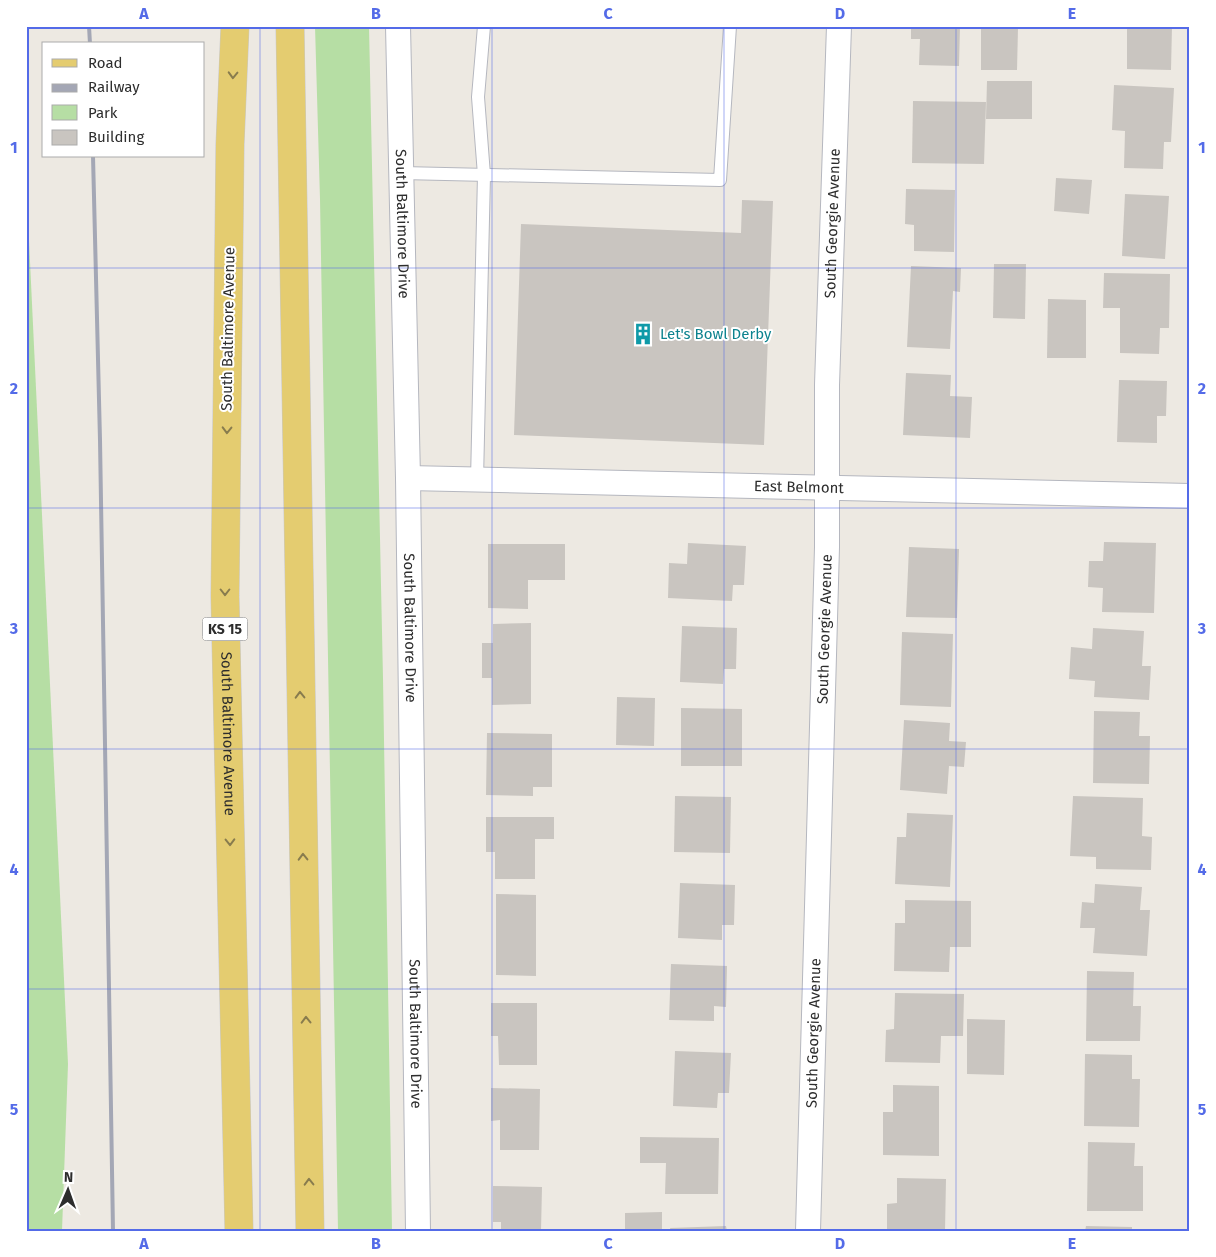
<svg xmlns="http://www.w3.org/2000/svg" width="1216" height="1257" font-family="'Fira Sans',sans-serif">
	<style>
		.green { fill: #b6dea4 }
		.building { fill: #c9c5c0 }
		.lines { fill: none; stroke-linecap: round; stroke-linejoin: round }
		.lane-casing { stroke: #b5b7bf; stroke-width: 14 }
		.street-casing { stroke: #b5b7bf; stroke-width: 26 }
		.primary-casing { stroke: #c8c8c8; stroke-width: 29 }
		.lane { stroke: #fff; stroke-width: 12 }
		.street { stroke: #fff; stroke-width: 24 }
		.primary { stroke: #e4cc70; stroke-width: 28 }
		.rail { stroke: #a4a7b5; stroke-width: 4 }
		.oneway { stroke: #887c4e }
		.grid { fill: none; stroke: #546be8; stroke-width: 1; stroke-opacity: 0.55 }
		.labels { text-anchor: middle; stroke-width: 4; stroke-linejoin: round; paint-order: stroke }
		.shield { fill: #fff; stroke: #6c6c6c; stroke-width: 1 }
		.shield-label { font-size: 14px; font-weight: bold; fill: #2d2d2d }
		.street-label { font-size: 15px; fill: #2d2d2d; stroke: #fff }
		.culture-label { font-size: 15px; fill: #0d838f; stroke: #fff; text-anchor: start }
		.neatline { fill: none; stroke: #546be8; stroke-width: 2 }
		.grid-label { font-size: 16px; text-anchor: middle; font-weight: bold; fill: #546be8 }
	</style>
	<rect width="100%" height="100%" fill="#ede9e2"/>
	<!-- green -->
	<g class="green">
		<path d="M315,26H369L383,678L392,1231H338L320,199Z"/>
		<path d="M26,177L68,1064L62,1231H26Z"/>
	</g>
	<!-- building -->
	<g class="building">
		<path d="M911,26H960L959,66L919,65L920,39H911Z"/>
		<path d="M1127,26H1172L1171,70L1127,69Z"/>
		<path d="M981,28H1018L1017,70H981Z"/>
		<path d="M987,81H1032V119H986Z"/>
		<path d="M1114,85L1174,88L1171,142H1164L1163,169L1124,168L1125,131L1112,130Z"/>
		<path d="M913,101L986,102L984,164L912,163Z"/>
		<path d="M1056,178L1092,180L1089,214L1054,211Z"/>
		<path d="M906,189L955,190L954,252L914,251V225L905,224Z"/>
		<path d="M1125,194L1169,196L1165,259L1122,256Z"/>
		<path d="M742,200L773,201L764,445L514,435L521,224L741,233Z"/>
		<path d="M994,264H1026L1025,319L993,318Z"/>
		<path d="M911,266L961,268L960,292L953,291L950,349L907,347Z"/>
		<path d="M1104,273L1170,274L1169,328H1160L1159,354L1120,353V308H1103Z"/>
		<path d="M1048,299L1086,300V358H1047Z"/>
		<path d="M906,373L951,375L950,396L972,397L970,438L903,435Z"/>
		<path d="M1119,380L1167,381L1166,416H1157V443L1117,442Z"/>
		<path d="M1104,542L1156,543L1154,613L1102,612L1103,588L1088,587L1089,561H1103Z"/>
		<path d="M688,543L746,546L744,585H733L732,601L668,598L669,563L687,564Z"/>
		<path d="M488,544H565V580H528V609L488,608Z"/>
		<path d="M909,547L959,549L957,618L906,617Z"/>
		<path d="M531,623V704L492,705V678H482V643H493V624Z"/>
		<path d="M682,626L737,628L736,669H724L723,684L680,682Z"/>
		<path d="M1093,628L1144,631L1142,666H1151L1149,700L1094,697L1095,681L1069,679L1071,647L1092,649Z"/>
		<path d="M902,632L953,634L951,707L900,705Z"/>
		<path d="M617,697L655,698L654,746L616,745Z"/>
		<path d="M681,708L742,709V766H681Z"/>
		<path d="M1094,711L1140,712L1139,736H1150L1149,784L1093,783Z"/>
		<path d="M904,720L950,723L949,741L966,742L964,767L949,766L947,794L900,790Z"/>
		<path d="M487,733L552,734V787H533V796L486,795Z"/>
		<path d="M675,796L731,797L730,853L674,852Z"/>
		<path d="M1073,796L1143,798L1142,836L1152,837L1151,870L1096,869V857L1070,856Z"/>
		<path d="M907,813L953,815L950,887L895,884L897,837H906Z"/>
		<path d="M486,817H554V839H535V879H495V852H486Z"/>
		<path d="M680,883L735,885L734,925H722V940L678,938Z"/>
		<path d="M1095,884L1142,887L1140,910H1150L1147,956L1093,953L1095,928H1080L1082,902L1094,903Z"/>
		<path d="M496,894L536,895V976L496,975Z"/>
		<path d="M905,900L971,901V947H950L949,972L894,971L895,923H905Z"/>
		<path d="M671,964L727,966L726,1007L714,1006V1021L669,1020Z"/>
		<path d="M1087,971L1134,972L1133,1006H1141L1140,1041H1086Z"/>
		<path d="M895,993L964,994L963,1036H941L940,1063L885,1062L886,1030L894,1029Z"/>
		<path d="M491,1003H537V1065H499L498,1036H491Z"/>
		<path d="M967,1019L1005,1020L1004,1075L967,1074Z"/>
		<path d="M675,1051L731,1053L729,1093H718L717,1108L673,1106Z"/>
		<path d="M1085,1054L1132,1055V1079H1140L1139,1127L1084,1126Z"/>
		<path d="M893,1085L939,1086V1156L883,1155V1112H893Z"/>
		<path d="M491,1088L540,1089L539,1150H500V1120L491,1121Z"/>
		<path d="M640,1137L719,1138L718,1194H665L666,1163H640Z"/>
		<path d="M1088,1142L1135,1143L1134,1166H1143V1211H1087Z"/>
		<path d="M897,1178L946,1179L945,1231H887V1204L897,1203Z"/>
		<path d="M493,1186L542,1187L541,1231H501V1222H493Z"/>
		<path d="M662,1212V1231H625V1213Z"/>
		<path d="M726,1226L727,1231H671L670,1228Z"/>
		<path d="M1086,1226L1132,1227V1231H1085Z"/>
	</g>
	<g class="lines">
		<!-- lane casing -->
		<g class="lane-casing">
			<g id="lane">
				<path d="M402,173L720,180L730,26"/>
				<path d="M477,480L484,175L478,97L484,26"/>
			</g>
		</g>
		<!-- street casing -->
		<g class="street-casing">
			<g id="street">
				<path id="s1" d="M398,26L408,478L418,1231"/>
				<path id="s2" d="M408,478L1190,496"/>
				<path id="s3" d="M808,1231L827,547V385L839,26"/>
			</g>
		</g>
		<!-- primary casing -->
		<g class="primary-casing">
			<g id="primary">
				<path id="s4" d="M235,26L230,144L225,596L239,1231"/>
				<path d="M290,26L310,1231"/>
			</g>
		</g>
		<!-- lane -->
		<use href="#lane" class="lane"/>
		<!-- street -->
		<use href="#street" class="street"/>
		<!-- primary -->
		<use href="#primary" class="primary"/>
		<!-- rail -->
		<g class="rail">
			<path d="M89,26L90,44"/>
			<path d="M93,156L100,440L113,1231"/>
		</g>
	</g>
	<!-- one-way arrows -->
	<defs><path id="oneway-chevron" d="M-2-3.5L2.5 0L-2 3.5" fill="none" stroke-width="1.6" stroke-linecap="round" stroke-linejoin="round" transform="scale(1.25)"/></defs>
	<g class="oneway">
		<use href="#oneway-chevron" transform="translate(233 75) rotate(92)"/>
		<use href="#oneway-chevron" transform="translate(227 430) rotate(91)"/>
		<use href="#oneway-chevron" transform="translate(225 592) rotate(90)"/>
		<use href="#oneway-chevron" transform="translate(300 695) rotate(-91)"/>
		<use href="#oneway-chevron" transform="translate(230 842) rotate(89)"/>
		<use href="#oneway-chevron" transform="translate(303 857) rotate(-91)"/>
		<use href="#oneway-chevron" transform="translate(306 1020) rotate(-91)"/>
		<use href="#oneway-chevron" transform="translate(309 1182) rotate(-91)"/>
	</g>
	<!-- grid -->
	<path class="grid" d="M260,26V1231M492,26V1231M724,26V1231M956,26V1231M26,268H1190M26,508H1190M26,749H1190M26,989H1190"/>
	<!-- icons -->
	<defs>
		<g id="building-bare" transform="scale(1.725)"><path d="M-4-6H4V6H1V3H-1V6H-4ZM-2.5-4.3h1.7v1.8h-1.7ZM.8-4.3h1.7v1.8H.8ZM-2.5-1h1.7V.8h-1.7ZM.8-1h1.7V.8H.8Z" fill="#0f9aa8" stroke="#fff" stroke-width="2.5" paint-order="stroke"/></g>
	</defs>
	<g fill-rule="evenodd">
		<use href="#building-bare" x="643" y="334"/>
	</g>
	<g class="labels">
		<!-- shield labels -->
		<rect class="shield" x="202.5" y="617.5" width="45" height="23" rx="4"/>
		<g class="shield-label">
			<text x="225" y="634">KS 15</text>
		</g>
		<!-- street labels -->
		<g class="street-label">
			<text dy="5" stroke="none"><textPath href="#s1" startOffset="198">South Baltimore Drive</textPath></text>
			<text dy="5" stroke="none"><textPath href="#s3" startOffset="1008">South Georgie Avenue</textPath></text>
			<text transform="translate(228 329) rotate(-89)" y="5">South Baltimore Avenue</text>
			<text dy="5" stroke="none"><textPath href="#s2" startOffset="391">East Belmont</textPath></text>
			<text dy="5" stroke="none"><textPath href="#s1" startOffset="602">South Baltimore Drive</textPath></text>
			<text dy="5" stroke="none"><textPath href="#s3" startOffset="602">South Georgie Avenue</textPath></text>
			<text dy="5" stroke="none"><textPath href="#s4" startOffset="708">South Baltimore Avenue</textPath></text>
			<text dy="5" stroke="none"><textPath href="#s1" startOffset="1008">South Baltimore Drive</textPath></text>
			<text dy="5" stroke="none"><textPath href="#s3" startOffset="198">South Georgie Avenue</textPath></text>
		</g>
		<!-- culture labels -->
		<g class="culture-label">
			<text x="660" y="339">Let's Bowl Derby</text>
		</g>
	</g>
	<!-- border -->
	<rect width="1216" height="1257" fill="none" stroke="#ffffff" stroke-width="55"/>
	<!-- legend -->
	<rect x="42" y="42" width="162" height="115" fill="#ffffff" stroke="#ababab"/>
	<rect x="52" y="59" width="25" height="8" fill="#e4cc70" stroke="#ababab"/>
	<text x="88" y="68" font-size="15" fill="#2d2d2d">Road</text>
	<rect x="52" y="84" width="25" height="8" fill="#a4a7b5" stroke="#ababab"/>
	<text x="88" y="92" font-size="15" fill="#2d2d2d">Railway</text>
	<rect x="52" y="105" width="25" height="15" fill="#b6dea4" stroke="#ababab"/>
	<text x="88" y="118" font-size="15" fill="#2d2d2d">Park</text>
	<rect x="52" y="130" width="25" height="15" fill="#c9c5c0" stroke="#ababab"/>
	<text x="88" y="142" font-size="15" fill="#2d2d2d">Building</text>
	<!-- north arrow -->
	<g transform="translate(68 1190) rotate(2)" stroke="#ffffff" stroke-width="4" paint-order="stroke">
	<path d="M0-4L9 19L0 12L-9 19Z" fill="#2d2d2d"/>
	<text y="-8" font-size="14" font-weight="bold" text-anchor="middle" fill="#2d2d2d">N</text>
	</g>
	<rect x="28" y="28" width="1160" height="1202" class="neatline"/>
	<g class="grid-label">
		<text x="144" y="19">A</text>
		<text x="376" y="19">B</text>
		<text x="608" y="19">C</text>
		<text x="840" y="19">D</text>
		<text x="1072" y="19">E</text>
		<text x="14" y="153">1</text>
		<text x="1202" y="153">1</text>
		<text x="14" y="394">2</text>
		<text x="1202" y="394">2</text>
		<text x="14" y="634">3</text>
		<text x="1202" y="634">3</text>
		<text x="14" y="875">4</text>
		<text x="1202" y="875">4</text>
		<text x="14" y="1115">5</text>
		<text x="1202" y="1115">5</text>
		<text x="144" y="1249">A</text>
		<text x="376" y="1249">B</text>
		<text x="608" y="1249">C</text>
		<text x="840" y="1249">D</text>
		<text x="1072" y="1249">E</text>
	</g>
</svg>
